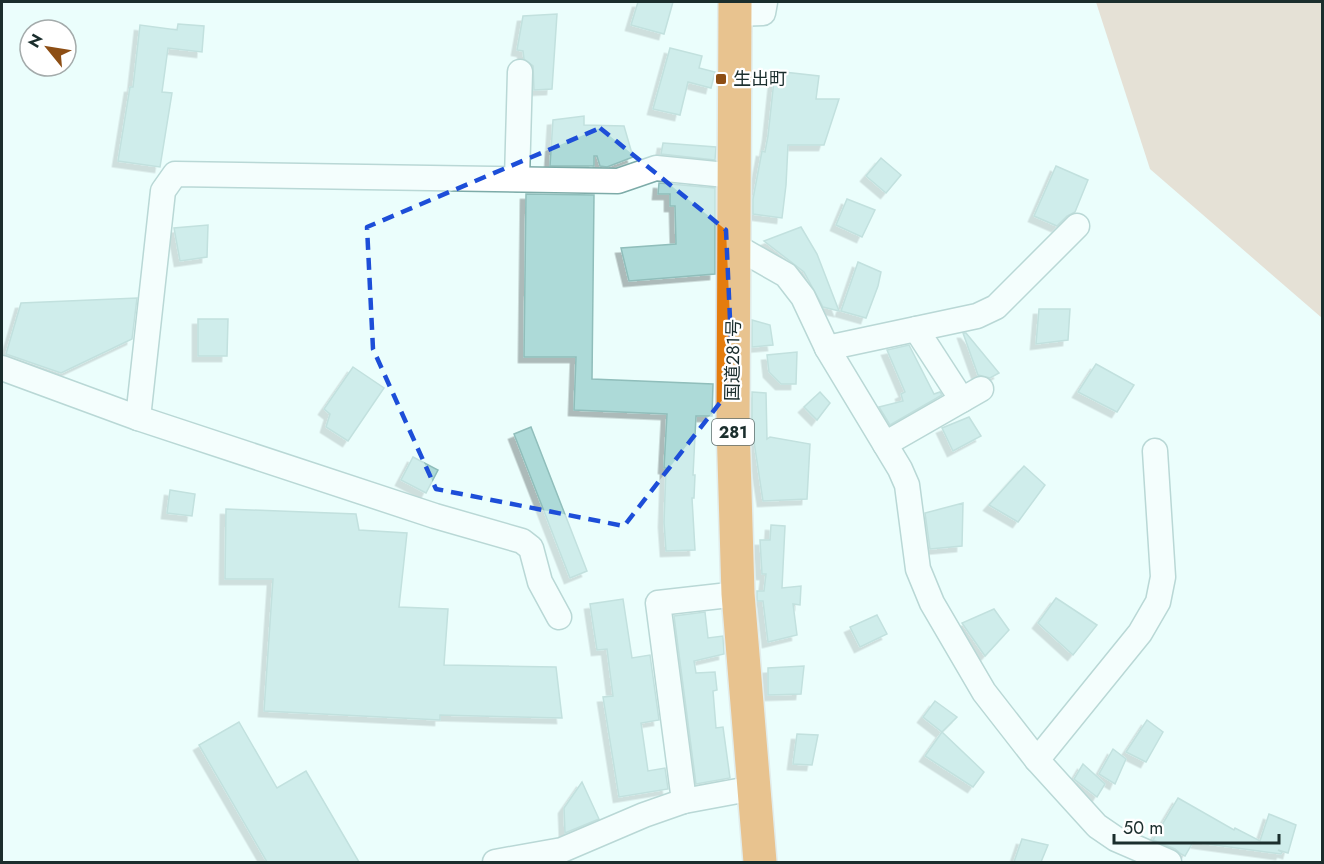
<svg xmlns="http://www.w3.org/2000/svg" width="1324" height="864" font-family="Jost,'Noto Sans JP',sans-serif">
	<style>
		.forest { fill: #debea8 }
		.building { fill: #addad8; stroke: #90bebb; stroke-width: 1.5; filter: url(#shadow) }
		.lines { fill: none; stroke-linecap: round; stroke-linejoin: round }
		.minor-casing { stroke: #7daba8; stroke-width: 27 }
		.highway-casing { stroke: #d6d9d9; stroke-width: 36 }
		.minor { stroke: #fff; stroke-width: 24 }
		.highway { stroke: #e47c0d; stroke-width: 33 }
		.marked { fill: none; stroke: #1d4ed8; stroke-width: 4.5; stroke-dasharray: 12 8; stroke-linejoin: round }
		.poi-dot { fill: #8d4e14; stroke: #fff; stroke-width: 2 }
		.labels { text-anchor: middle; stroke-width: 4.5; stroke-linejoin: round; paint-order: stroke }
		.shield { fill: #fff; stroke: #5f6d6c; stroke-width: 1.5 }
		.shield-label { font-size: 16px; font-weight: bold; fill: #1b2e2d }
		.poi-label { font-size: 18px; fill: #1b2e2d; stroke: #fff; text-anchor: start }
		.street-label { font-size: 18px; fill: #1b2e2d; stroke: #fff }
	</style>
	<defs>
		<filter id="shadow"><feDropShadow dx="-5.5" dy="5.5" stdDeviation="0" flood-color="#0004"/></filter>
	</defs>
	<rect width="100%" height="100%" fill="#ebfefc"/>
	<!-- forest -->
	<path class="forest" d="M1096,2H1322V318L1150,169Z"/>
	<!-- building -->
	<g class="building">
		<path d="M638,2H673L664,34L631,25Z"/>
		<path d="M557,14L552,89L534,90L533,66L524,59L523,51L517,50L523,16Z"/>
		<path d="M178,24L204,26L202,52L168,48L162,92L172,93L160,167L118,161L130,87H133L140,25L177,30Z"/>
		<path d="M670,48L702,56L699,68L715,72L711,88L688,82L680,115L653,109Z"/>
		<path d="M775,71L819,76L816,99H839L824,145H788L786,185L782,218L753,214V199L762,151L765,152L768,136Z"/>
		<path d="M584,116V125L624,126L633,157L607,167L600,166L597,156H594V166H550L553,120Z"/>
		<path d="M663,143L716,147L715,160L661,154Z"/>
		<path d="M881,158L901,175L886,193L866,176Z"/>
		<path d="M1056,166L1088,180L1075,212L1067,216L1057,226L1034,216Z"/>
		<path d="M659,183L715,188V274L629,281L621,248L676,244L675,206H670V194H658Z"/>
		<path d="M526,194L594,195L592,379L713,384L712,416H696L693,475H695L694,498H692L695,550L666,551L664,522L666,468H664L667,414L574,410L576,357H524Z"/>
		<path d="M847,199L875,210L862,237L836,225Z"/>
		<path d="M208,225L207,257L180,261L174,228Z"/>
		<path d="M801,227L817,254L839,311L823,307L804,272L764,241Z"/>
		<path d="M858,262L881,272L878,286L866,318L841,311Z"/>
		<path d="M137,298L132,339L61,373L6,354L21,303Z"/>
		<path d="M1039,309H1070L1068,340L1036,344Z"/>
		<path d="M198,319H228L227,356H198Z"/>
		<path d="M752,320L770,325L773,345L752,347Z"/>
		<path d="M963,333H966L999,373L990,378L978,375Z"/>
		<path d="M909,345L934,394L940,392L942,395L890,425L879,407L903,401L901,394L905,392L887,350Z"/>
		<path d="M797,352L796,384H781L769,372L767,355Z"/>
		<path d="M1096,364L1134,385L1117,412L1078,392Z"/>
		<path d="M353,367L384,388L348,441L326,427L330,414L324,409Z"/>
		<path d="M752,392L766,393L767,439L770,437L810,444L807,499L763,501L752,428Z"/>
		<path d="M820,392L830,403L817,420L804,407Z"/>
		<path d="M969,417L981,436L953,451L942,428Z"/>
		<path d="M531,427L587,571L570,578L514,434Z"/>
		<path d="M413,457L438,470L426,493L401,480Z"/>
		<path d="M1024,466L1045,485L1018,522L989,505Z"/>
		<path d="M170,490L195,494L192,516L167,513Z"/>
		<path d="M963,503L962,546L930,549L925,513Z"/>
		<path d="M226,509L356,514L359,530L407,533L399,607L448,609L444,665L556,667L562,718L440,715V720L264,711L273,579H225Z"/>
		<path d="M771,525L785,526L782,588L801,586L800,605L793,604L797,635L768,642L763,601H757V591H764L766,574H762L760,540H770Z"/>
		<path d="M1056,598L1097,625L1073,655L1038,623Z"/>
		<path d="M623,599L632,658L650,655L659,720L641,723L648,771L665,768L668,789L619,797L603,697L613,696L607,649L597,650L590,604Z"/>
		<path d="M994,609L1009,630L985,656L962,623Z"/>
		<path d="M705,612L708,638L723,636L724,654L694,661L696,673L715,672L717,690L713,691L716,728L723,727L730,778L696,784L674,616Z"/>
		<path d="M877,615L887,634L860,647L850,627Z"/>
		<path d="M804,666L801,694L768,695V668Z"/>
		<path d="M935,701L957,717L942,732L923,717Z"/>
		<path d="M1147,720L1163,732L1146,762L1126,752Z"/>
		<path d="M239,722L277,788L306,771L359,862H267L199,745Z"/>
		<path d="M942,732L984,772L973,787L925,756Z"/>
		<path d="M797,734L818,735L812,765L793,764Z"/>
		<path d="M1113,749L1126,759L1115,784L1099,774Z"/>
		<path d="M1083,764L1105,784L1097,797L1074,779Z"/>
		<path d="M582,782L599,819L565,833L564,808Z"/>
		<path d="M1178,798L1234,830L1235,828L1260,841L1269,814L1296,825L1288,853L1278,850L1282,852L1281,854L1193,842L1185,856L1181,854L1175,849L1153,840Z"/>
		<path d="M1022,839L1048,845L1041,862H1014Z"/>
	</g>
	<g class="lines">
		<!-- minor casing -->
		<g class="minor-casing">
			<g id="minor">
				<path d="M735,14L763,13L765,2"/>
				<path d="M517,179L520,72"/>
				<path d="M735,246L786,275L803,297L827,348L900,469L907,485L918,569L932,603L984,692L1037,760L1097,826L1116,839L1169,862"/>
				<path d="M916,329L962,400"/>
				<path d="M827,348L977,316L996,307L1077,226"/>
				<path d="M2,368L138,418L435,516L522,541L531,548L540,582L559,617"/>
				<path d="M138,418L163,191L175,174L618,181L656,168L736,176"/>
				<path d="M885,444L981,389"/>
				<path d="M1037,760L1140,633L1158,602L1163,577L1155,451"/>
				<path d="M684,801L658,603L738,594"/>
				<path d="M495,862L562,850L644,815L684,801L754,788"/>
			</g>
		</g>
		<!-- highway casing -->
		<g class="highway-casing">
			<path id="highway" d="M735,2L733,424L738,594L760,862"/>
		</g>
		<!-- minor -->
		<use href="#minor" class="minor"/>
		<!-- highway -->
		<use href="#highway" class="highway"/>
	</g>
	<!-- marked area -->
	<path d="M0 0H1324V864H0ZM600,128L726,230L733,386L624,526L436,489L373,349L367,227Z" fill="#ebfefc" fill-opacity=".55" fill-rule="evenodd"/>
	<path class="marked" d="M600,128L726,230L733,386L624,526L436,489L373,349L367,227Z"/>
	<!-- markers -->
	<rect class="poi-dot" x="715" y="73" width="12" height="12" rx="3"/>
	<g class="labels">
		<!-- shield labels -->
		<rect class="shield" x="712" y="419" width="42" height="26" rx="4.5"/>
		<g class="shield-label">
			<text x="733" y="438">281</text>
		</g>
		<!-- poi labels -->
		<g class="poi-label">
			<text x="733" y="85">生出町</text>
		</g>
		<!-- street labels -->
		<g class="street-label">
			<text transform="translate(733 360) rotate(-89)" y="6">国道281号</text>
		</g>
	</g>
	<!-- border -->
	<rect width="1324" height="864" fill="none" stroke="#1b2e2d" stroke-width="6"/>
	<!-- north arrow -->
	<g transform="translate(48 48) rotate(300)"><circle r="28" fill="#ffffff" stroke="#a4abab" stroke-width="1.5"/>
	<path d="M0-4.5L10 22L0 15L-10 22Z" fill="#8d4e14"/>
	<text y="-9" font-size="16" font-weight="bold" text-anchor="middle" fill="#1b2e2d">N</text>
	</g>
	<!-- scale -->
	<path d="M1114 834v9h165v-9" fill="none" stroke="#1b2e2d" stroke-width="3"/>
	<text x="1123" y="834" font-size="18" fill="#1b2e2d" stroke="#ffffff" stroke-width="4.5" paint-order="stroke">50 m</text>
</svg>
